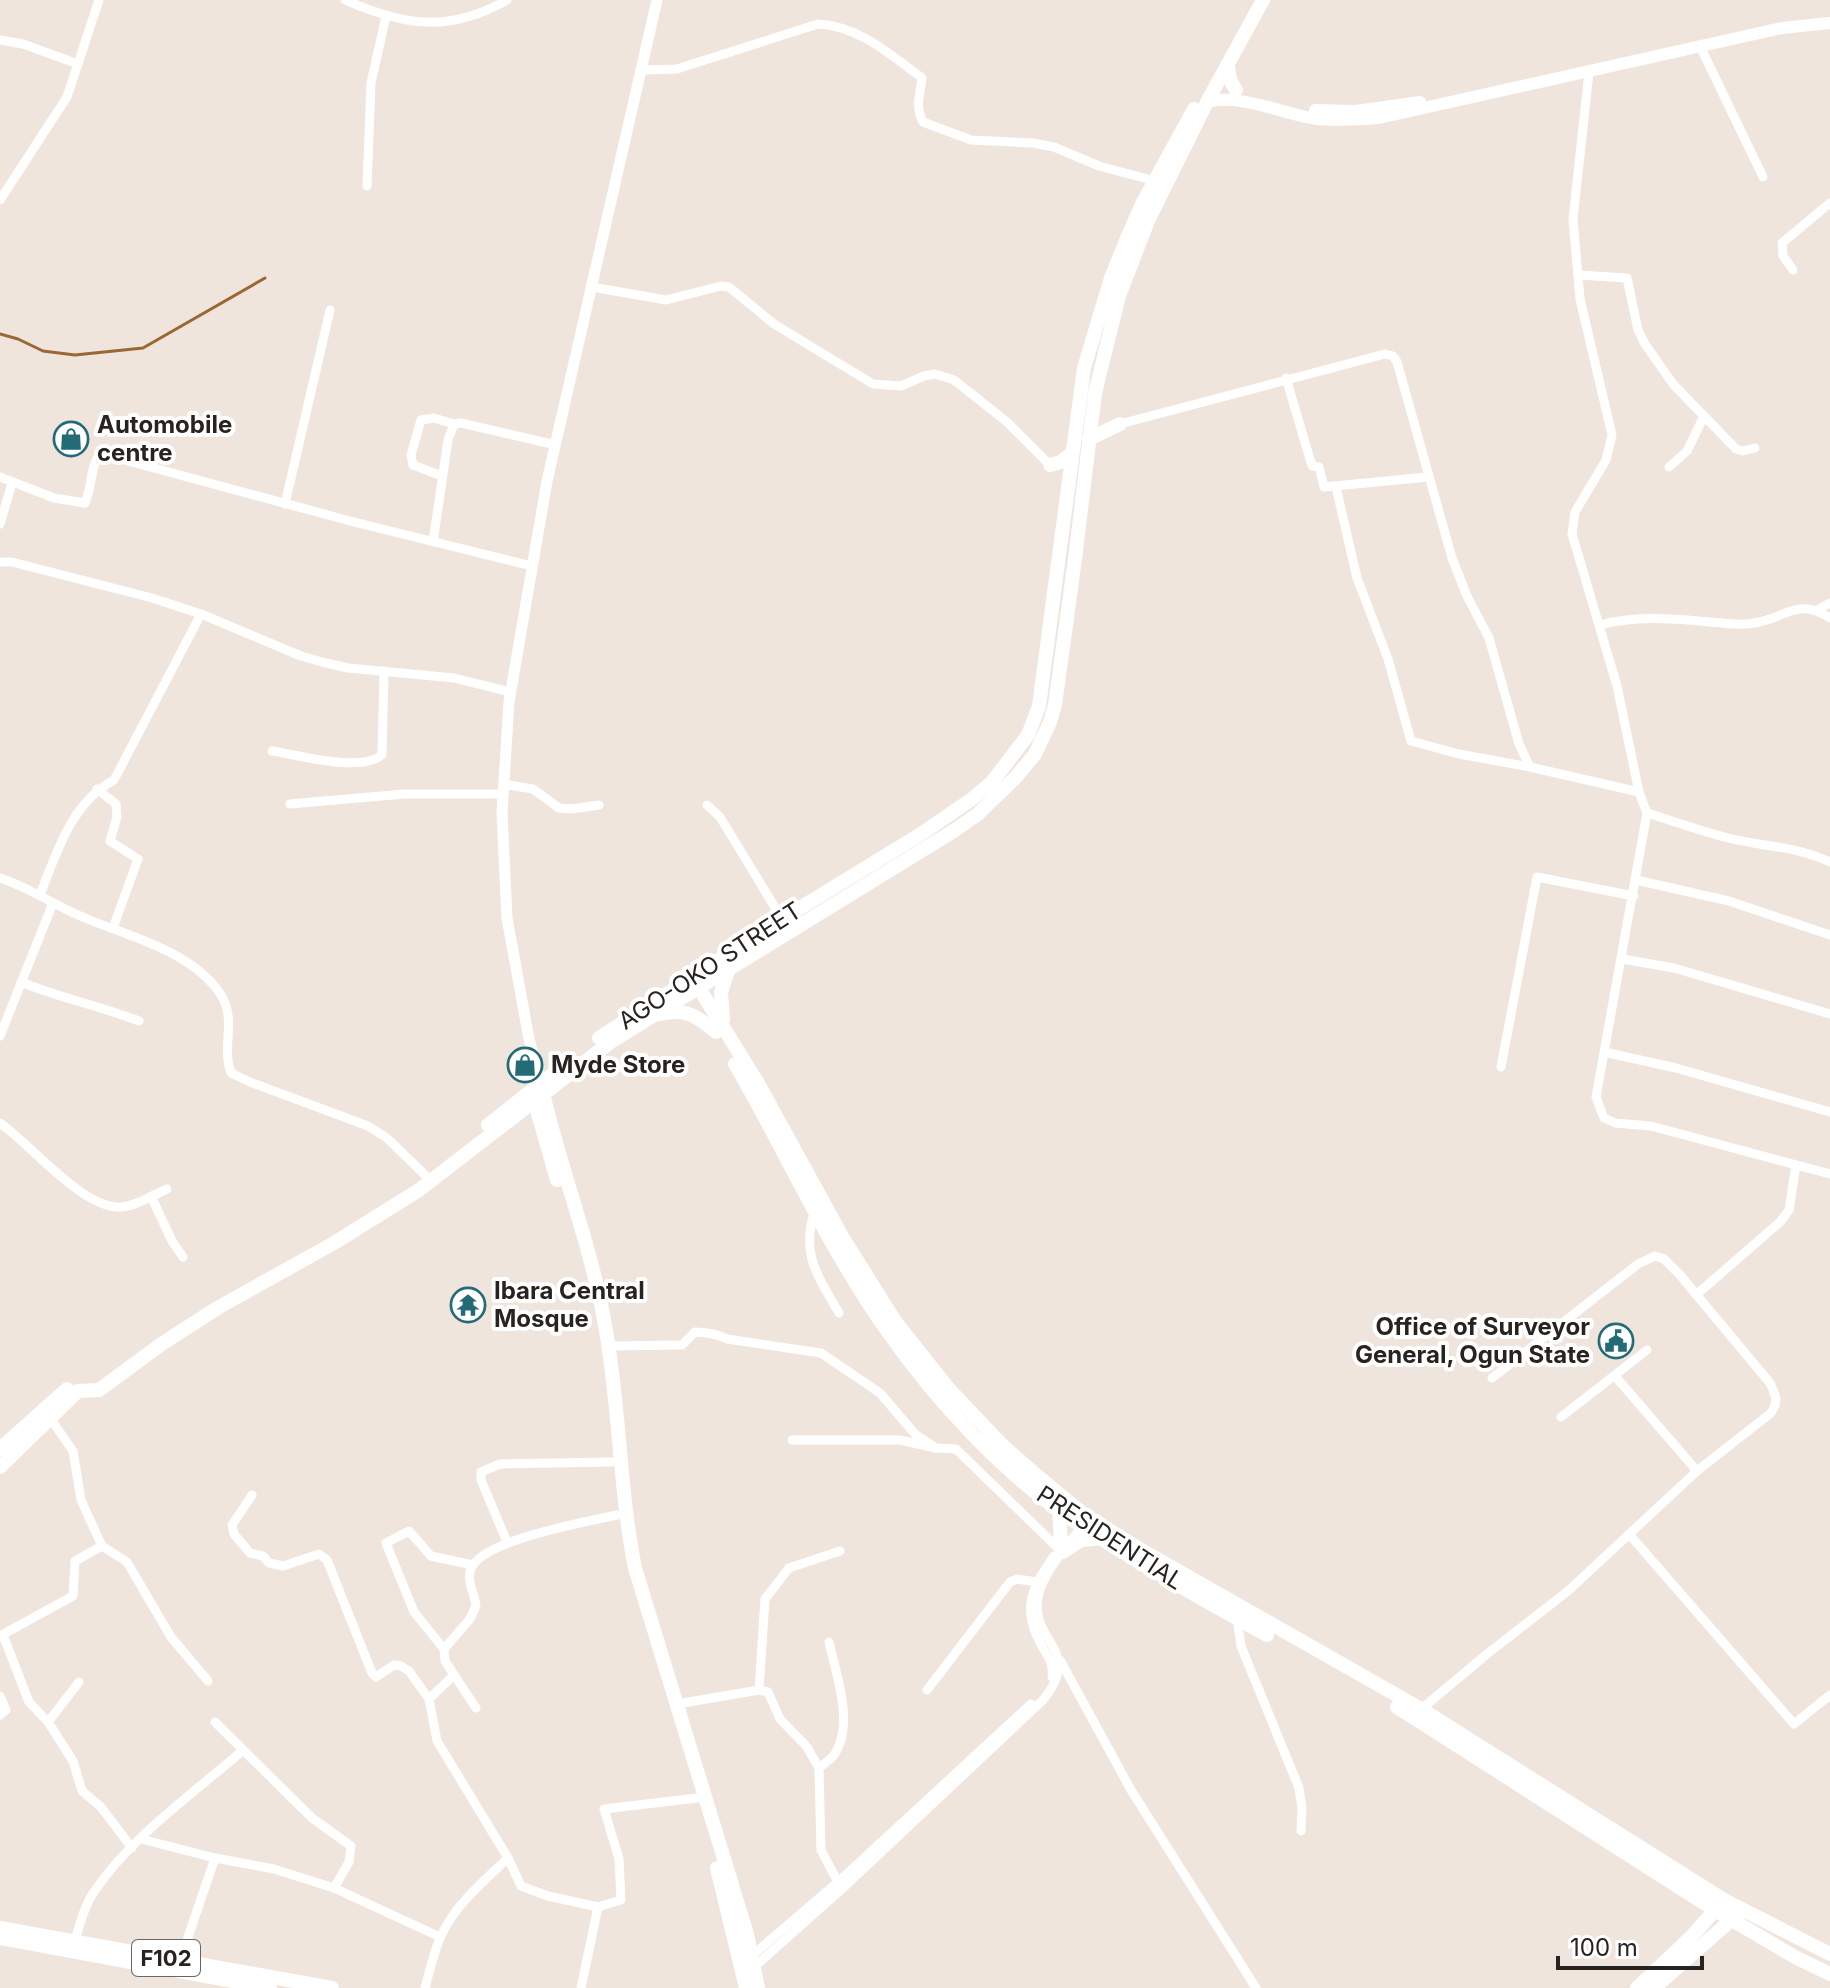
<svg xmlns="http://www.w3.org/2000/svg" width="1830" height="1988" font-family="Inter,sans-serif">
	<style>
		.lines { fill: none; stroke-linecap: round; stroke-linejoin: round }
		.stream { stroke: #9b6733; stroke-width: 3 }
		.minor { stroke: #fff; stroke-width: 9 }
		.tertiary { stroke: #fff; stroke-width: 11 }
		.secondary { stroke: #fff; stroke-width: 12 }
		.primary { stroke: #fff; stroke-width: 14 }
		.trunk { stroke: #fff; stroke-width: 14 }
		.labels { text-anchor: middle; stroke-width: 8; stroke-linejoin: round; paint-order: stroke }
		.shield { fill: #fff; stroke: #686563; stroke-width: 2 }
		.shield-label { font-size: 22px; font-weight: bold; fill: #272320 }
		.poi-label { font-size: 24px; font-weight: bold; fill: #272320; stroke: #fff; text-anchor: start }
		.street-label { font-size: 24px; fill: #272320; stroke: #fff }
	</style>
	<rect width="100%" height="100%" fill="#efe5dd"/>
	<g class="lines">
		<!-- stream -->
		<path class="stream" d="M0,334L18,339L43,351L75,355L143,348L265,278"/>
		<!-- minor -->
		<g class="minor">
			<path d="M345,0C404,26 449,33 507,0"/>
			<path d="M0,40L23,44L78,64"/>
			<path d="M1700,46L1763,177"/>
			<path d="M643,70L677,69L818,24C859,26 891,55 922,78C920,94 915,107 923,122L971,140L1033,143L1054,147L1099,166L1155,181"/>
			<path d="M1589,72L1573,219L1580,299L1612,435L1606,460L1575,512L1572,534L1617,686L1639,792L1647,813L1596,1097L1604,1118L1615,1123L1651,1126L1830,1174"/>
			<path d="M367,186L371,83L386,16"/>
			<path d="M0,200L67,97L99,0"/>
			<path d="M1793,270L1783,256L1782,243L1830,203"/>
			<path d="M1578,275L1627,278L1638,330L1645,344L1673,384L1736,449L1743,451L1755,448"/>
			<path d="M592,287L666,300L721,286L729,287L774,324L873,384L901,386L924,376L935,374L954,380L1007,422L1050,465"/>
			<path d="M1286,378L1312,466L1319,467L1324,487L1428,477"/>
			<path d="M1120,424L1385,354L1393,356L1397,362L1452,558L1467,596L1489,638L1519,744L1530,767"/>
			<path d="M1669,467L1687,451L1704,416"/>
			<path d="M442,476L413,465L411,455L421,420L434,418L454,424"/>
			<path d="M0,477L54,498L85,503C92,488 90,468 99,455H106L350,521L532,566"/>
			<path d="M1336,487L1357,578L1388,659L1411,741L1459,754L1530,767L1639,792"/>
			<path d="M285,504L330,310"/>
			<path d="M0,524L12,483"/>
			<path d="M433,542L448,440L454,424L461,423L556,445"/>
			<path d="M0,562H12L152,598L201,614L301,656L322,662L348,668L454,678L510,692"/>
			<path d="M1817,610L1830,603"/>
			<path d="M1600,625C1637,615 1674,619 1711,622C1725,623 1741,626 1754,623C1786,618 1797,597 1830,618"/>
			<path d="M272,751C299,755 359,773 382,755L384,671"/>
			<path d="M503,784L533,789L559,808L571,809L599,805"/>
			<path d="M97,789L116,804L117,817L110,841L138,859L113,928"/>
			<path d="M290,804L404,794H503"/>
			<path d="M707,805L720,817L782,919"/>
			<path d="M1647,813C1676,822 1704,832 1732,839C1767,847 1795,846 1830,862"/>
			<path d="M0,878C28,887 51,903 78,915C125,936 191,949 221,995C237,1021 221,1047 231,1073L250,1082L368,1126L387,1138L425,1175"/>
			<path d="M1636,880L1729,901L1830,935"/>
			<path d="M40,895C57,852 71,803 114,780L201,614"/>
			<path d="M1622,959L1674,968L1830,1014"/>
			<path d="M21,982C60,998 100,1006 139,1021"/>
			<path d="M0,1036L53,903"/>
			<path d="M1604,1052L1676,1068L1830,1112"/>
			<path d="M1501,1067L1537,877L1634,896"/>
			<path d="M0,1123C30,1144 84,1210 121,1207C137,1206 153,1195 167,1189"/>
			<path d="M151,1196L172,1241L183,1257"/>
			<path d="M815,1211C800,1254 818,1276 839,1313"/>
			<path d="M1696,1295L1780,1222L1789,1210L1796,1165"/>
			<path d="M609,1346L682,1345L695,1332C707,1332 717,1334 727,1339L821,1353L880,1393L915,1434L936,1448"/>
			<path d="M1615,1376L1697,1471"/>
			<path d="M1561,1417L1647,1350"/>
			<path d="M50,1418L73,1451L81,1500L102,1546L127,1562L171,1637L208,1681"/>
			<path d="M792,1440H900L936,1448L956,1449L1059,1549"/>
			<path d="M252,1495L232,1525L234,1534L250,1553L263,1556L269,1563L283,1566L319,1554L327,1560L372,1673L376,1677L394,1665L401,1666L409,1671L429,1699L437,1741L508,1858L521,1886L548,1896L598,1907L621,1900L619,1859L604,1809L697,1798"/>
			<path d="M1629,1534L1794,1724L1830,1695"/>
			<path d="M507,1542L481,1480V1472L500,1464L612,1462"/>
			<path d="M1237,1618L1241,1646L1299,1788L1302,1808L1301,1831"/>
			<path d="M3,1635L29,1702L48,1722"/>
			<path d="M0,1636L73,1596L75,1561L102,1546"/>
			<path d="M444,1649L414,1612L386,1543L409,1531L431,1556L473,1565"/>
			<path d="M1060,1660L1131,1790L1256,1988"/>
			<path d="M1052,1677C1054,1665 1049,1658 1043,1648C1021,1610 1030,1590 1054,1556"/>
			<path d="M79,1682L48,1722L73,1761L82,1791L101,1807L132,1848"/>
			<path d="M759,1690L765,1599L789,1568L840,1551"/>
			<path d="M927,1690L1010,1582L1017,1579L1037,1582"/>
			<path d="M0,1696L6,1710L0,1715"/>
			<path d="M429,1699L454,1675"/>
			<path d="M677,1704L759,1690L768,1692L780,1719L807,1747L819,1768L821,1850L840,1886"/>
			<path d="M476,1708L445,1661L444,1649L470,1619L476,1606C475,1594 466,1581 471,1569C481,1540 587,1522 617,1515"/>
			<path d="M1419,1711L1487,1654L1568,1591L1697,1471L1771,1413C1779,1401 1776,1396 1770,1383L1680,1275L1664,1259L1655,1256L1638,1264L1492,1378"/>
			<path d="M215,1722L312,1818L351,1846L349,1862L334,1888"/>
			<path d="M819,1768C824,1764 830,1760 834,1755C855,1724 836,1675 829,1642"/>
			<path d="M141,1839L215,1858L274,1869L334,1888L440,1937"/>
			<path d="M75,1941C80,1923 85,1904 96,1889C132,1836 194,1793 242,1751"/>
			<path d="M748,1959L838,1882L1031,1704"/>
			<path d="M189,1962L187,1940L215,1858"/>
			<path d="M753,1968L842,1889L1043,1700C1084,1649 1030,1642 1038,1598C1041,1575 1069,1543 1083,1525"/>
			<path d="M425,1988C430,1970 434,1950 442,1934C456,1904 484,1881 508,1858"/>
			<path d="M581,1988L598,1907"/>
		</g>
		<!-- tertiary -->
		<path class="tertiary" d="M541,1084L529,1039L507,918L502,813L509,702L547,481L657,0"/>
		<!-- secondary -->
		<g class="secondary">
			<path d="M1207,102C1239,93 1283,114 1317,119C1338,121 1359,119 1379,118L1782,28L1830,23"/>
			<path d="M1315,110L1356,111L1420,102"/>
		</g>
		<!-- primary -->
		<g class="primary">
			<path d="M1228,66L1230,80L1236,90"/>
			<path d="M1089,439L1120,424"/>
			<path d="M1050,465L1061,462L1072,453"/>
			<path d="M694,980L759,1085L843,1238L895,1321L949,1389L1002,1445L1034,1473L1083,1514L1138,1548L1421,1709L1724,1900L1693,1935L1637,1988"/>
			<path d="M660,1014C686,1008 697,1016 716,1032"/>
			<path d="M723,1020L721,992L729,968"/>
			<path d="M599,1038L782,919L921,834L972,799L992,782L1028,735L1039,706L1084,368L1111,278L1128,236L1142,204L1194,109"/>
			<path d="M735,1064C787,1153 828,1248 888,1332C938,1403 1002,1472 1074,1521C1136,1562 1202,1599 1267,1635"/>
			<path d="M542,1089C560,1168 591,1245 605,1325C620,1406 619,1488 635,1568L747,1934L758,1988"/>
			<path d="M533,1096L557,1180"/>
			<path d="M488,1125L563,1066"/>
			<path d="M0,1449L67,1389"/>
			<path d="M0,1467L78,1391L99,1390L163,1343L219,1307L334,1243L419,1190L612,1041L952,832L978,814L1016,777L1035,754L1050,722L1055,705L1075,559L1095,393L1119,296L1148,221L1207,102L1263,0"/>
			<path d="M1059,1509L1061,1544"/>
			<path d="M1063,1552L1081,1540L1103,1538"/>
			<path d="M1397,1707L1715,1910"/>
			<path d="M717,1868L746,1988"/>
			<path d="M0,1928L332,1988"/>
			<path d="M0,1938L270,1988"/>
			<path d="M1654,1988L1738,1914"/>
		</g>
		<!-- trunk -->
		<g class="trunk">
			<path d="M1724,1900L1830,1954"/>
			<path d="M1715,1910L1795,1957L1830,1974"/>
		</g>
	</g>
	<!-- icons -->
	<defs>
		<g id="shop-ring" transform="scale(1.8)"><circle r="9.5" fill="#fff" stroke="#246b78" stroke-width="1.5"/><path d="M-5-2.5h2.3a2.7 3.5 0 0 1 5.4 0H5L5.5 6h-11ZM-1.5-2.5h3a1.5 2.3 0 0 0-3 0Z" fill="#246b78"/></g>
		<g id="temple-ring" transform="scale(1.8)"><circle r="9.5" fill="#fff" stroke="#246b78" stroke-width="1.5"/><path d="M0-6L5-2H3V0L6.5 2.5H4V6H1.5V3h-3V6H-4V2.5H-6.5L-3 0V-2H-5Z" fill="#246b78"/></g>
		<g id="civic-ring" transform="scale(1.8)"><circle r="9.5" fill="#fff" stroke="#246b78" stroke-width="1.5"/><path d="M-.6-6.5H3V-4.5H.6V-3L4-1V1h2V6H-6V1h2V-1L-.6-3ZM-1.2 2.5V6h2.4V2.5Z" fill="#246b78"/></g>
	</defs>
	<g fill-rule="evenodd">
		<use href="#shop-ring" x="71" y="439"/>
		<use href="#shop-ring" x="525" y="1065"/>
		<use href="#temple-ring" x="468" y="1305"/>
		<use href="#civic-ring" x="1616" y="1341"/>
	</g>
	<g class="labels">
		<!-- shield labels -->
		<rect class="shield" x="132" y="1940" width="68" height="36" rx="6"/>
		<g class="shield-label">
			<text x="166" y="1966">F102</text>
		</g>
		<!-- poi labels -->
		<g class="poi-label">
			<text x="97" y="433">Automobile<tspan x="97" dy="28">centre</tspan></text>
			<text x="551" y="1073">Myde Store</text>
			<text x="494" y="1299">Ibara Central<tspan x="494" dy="28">Mosque</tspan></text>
			<text x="1590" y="1335" text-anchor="end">Office of Surveyor<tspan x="1590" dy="28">General, Ogun State</tspan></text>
		</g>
		<!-- street labels -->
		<g class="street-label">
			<text transform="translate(710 966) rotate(-33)" y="8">AGO-OKO STREET</text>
			<text transform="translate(1110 1538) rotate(33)" y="8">PRESIDENTIAL</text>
		</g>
	</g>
	<!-- scale -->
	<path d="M1558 1956v12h144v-12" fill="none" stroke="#272320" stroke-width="4"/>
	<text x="1570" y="1956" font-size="24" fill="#272320" stroke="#ffffff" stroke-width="6" paint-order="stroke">100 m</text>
</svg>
